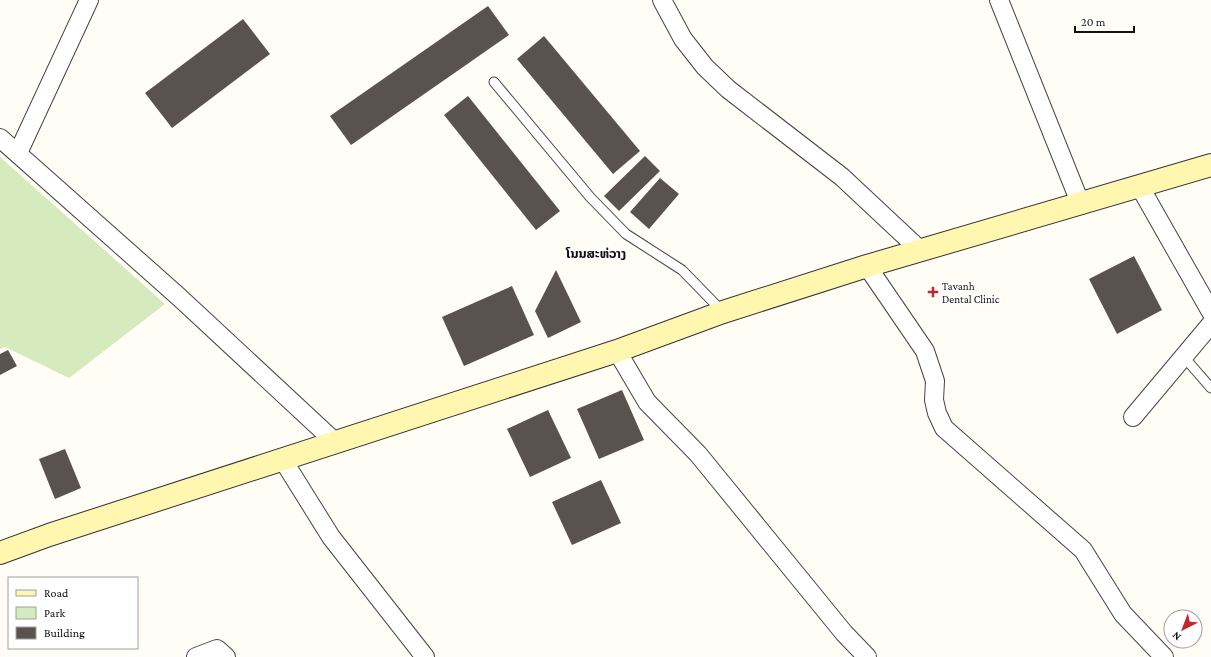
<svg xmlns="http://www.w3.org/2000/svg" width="1211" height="657" font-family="'Crimson Pro','Noto Sans Lao',serif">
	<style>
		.green { fill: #d5ebbd }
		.building { fill: #5a524d }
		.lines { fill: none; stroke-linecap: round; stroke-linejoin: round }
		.service-casing { stroke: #444; stroke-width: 11 }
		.minor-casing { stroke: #444; stroke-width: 20 }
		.secondary-casing { stroke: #333; stroke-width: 24 }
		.service { stroke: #fff; stroke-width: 9 }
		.minor { stroke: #fff; stroke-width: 18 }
		.secondary { stroke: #fff6b0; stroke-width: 22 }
		.poi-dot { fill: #c4262e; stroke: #fff; stroke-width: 1.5 }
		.labels { text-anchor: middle; stroke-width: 4; stroke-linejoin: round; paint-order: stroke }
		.poi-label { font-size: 11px; fill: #111; stroke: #fff; text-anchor: start }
		.quarter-label { font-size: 13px; font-weight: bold; fill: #111; stroke: #fff }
	</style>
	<rect width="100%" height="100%" fill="#fffdf5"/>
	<!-- green -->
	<path class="green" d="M0,157L165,304L69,378L5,347L0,349Z"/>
	<!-- building -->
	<g class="building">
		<path d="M488,6L509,35L351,145L330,116Z"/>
		<path d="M243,19L270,54L172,128L145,93Z"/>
		<path d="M544,36L640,151L613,174L517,59Z"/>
		<path d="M468,96L560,211L536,230L444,115Z"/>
		<path d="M645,156L660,171L619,211L604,196Z"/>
		<path d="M660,178L679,194L649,229L630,212Z"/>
		<path d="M1134,256L1162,310L1117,334L1089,279Z"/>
		<path d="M556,270L581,322L548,338L535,311Z"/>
		<path d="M512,286L534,335L464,366L442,317Z"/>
		<path d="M8,350L17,366L0,375V354Z"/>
		<path d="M622,390L644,440L599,459L577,409Z"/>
		<path d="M548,410L571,458L530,477L507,429Z"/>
		<path d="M65,449L81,488L55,499L39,459Z"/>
		<path d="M601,480L621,523L572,545L552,502Z"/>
	</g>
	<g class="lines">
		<!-- service casing -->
		<g class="service-casing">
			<g id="service">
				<path d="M494,82L590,197L626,234L682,270L722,311"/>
				<path d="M1184,357L1211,388"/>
			</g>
		</g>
		<!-- minor casing -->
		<g class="minor-casing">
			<g id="minor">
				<path d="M662,0L683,39L705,67L728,89L842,177L920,250"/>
				<path d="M999,0L1081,205"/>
				<path d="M0,138L179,297L335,442"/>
				<path d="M18,153L89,0"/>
				<path d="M1140,187L1211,312"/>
				<path d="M867,266L925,351L935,381L934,400L937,413L944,428L1083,550L1123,614L1164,657"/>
				<path d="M617,351L647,402L698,454L844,633L867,657"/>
				<path d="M1133,417L1211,324"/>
				<path d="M283,460L331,537L425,657"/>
				<path d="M196,657L217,649L226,657"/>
			</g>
		</g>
		<!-- secondary casing -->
		<g class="secondary-casing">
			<path id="secondary" d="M0,553L49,535L617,351L723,312L867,266L1211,165"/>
		</g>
		<!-- service -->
		<use href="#service" class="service"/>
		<!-- minor -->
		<use href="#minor" class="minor"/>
		<!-- secondary -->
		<use href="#secondary" class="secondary"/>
	</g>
	<!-- markers -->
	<path class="poi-dot" d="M931 286h4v4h4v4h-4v4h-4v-4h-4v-4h4z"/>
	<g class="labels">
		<!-- poi labels -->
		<g class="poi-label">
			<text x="942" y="290">Tavanh<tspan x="942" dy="13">Dental Clinic</tspan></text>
		</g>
		<!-- quarter labels -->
		<g class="quarter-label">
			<text x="596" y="258">ໂນນສະຫ່ວາງ</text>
		</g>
	</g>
	<!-- legend -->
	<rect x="8" y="577" width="130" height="72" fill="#ffffff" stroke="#a0a0a0"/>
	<rect x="16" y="590" width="20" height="6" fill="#fff6b0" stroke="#a0a0a0"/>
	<text x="44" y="597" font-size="12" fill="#111111">Road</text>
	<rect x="16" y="607" width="20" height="12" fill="#d5ebbd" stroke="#a0a0a0"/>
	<text x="44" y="617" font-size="12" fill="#111111">Park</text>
	<rect x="16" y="627" width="20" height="12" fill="#5a524d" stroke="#a0a0a0"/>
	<text x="44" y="637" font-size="12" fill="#111111">Building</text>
	<!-- north arrow -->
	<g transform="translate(1183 629) rotate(222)"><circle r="19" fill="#ffffff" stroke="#a0a0a0"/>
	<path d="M0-3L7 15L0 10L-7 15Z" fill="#c4262e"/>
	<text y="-6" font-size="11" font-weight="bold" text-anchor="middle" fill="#111111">N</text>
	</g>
	<!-- scale -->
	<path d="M1075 26v6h59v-6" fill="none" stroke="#111111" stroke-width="2"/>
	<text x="1081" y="26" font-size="12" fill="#111111" stroke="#ffffff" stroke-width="3" paint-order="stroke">20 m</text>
</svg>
